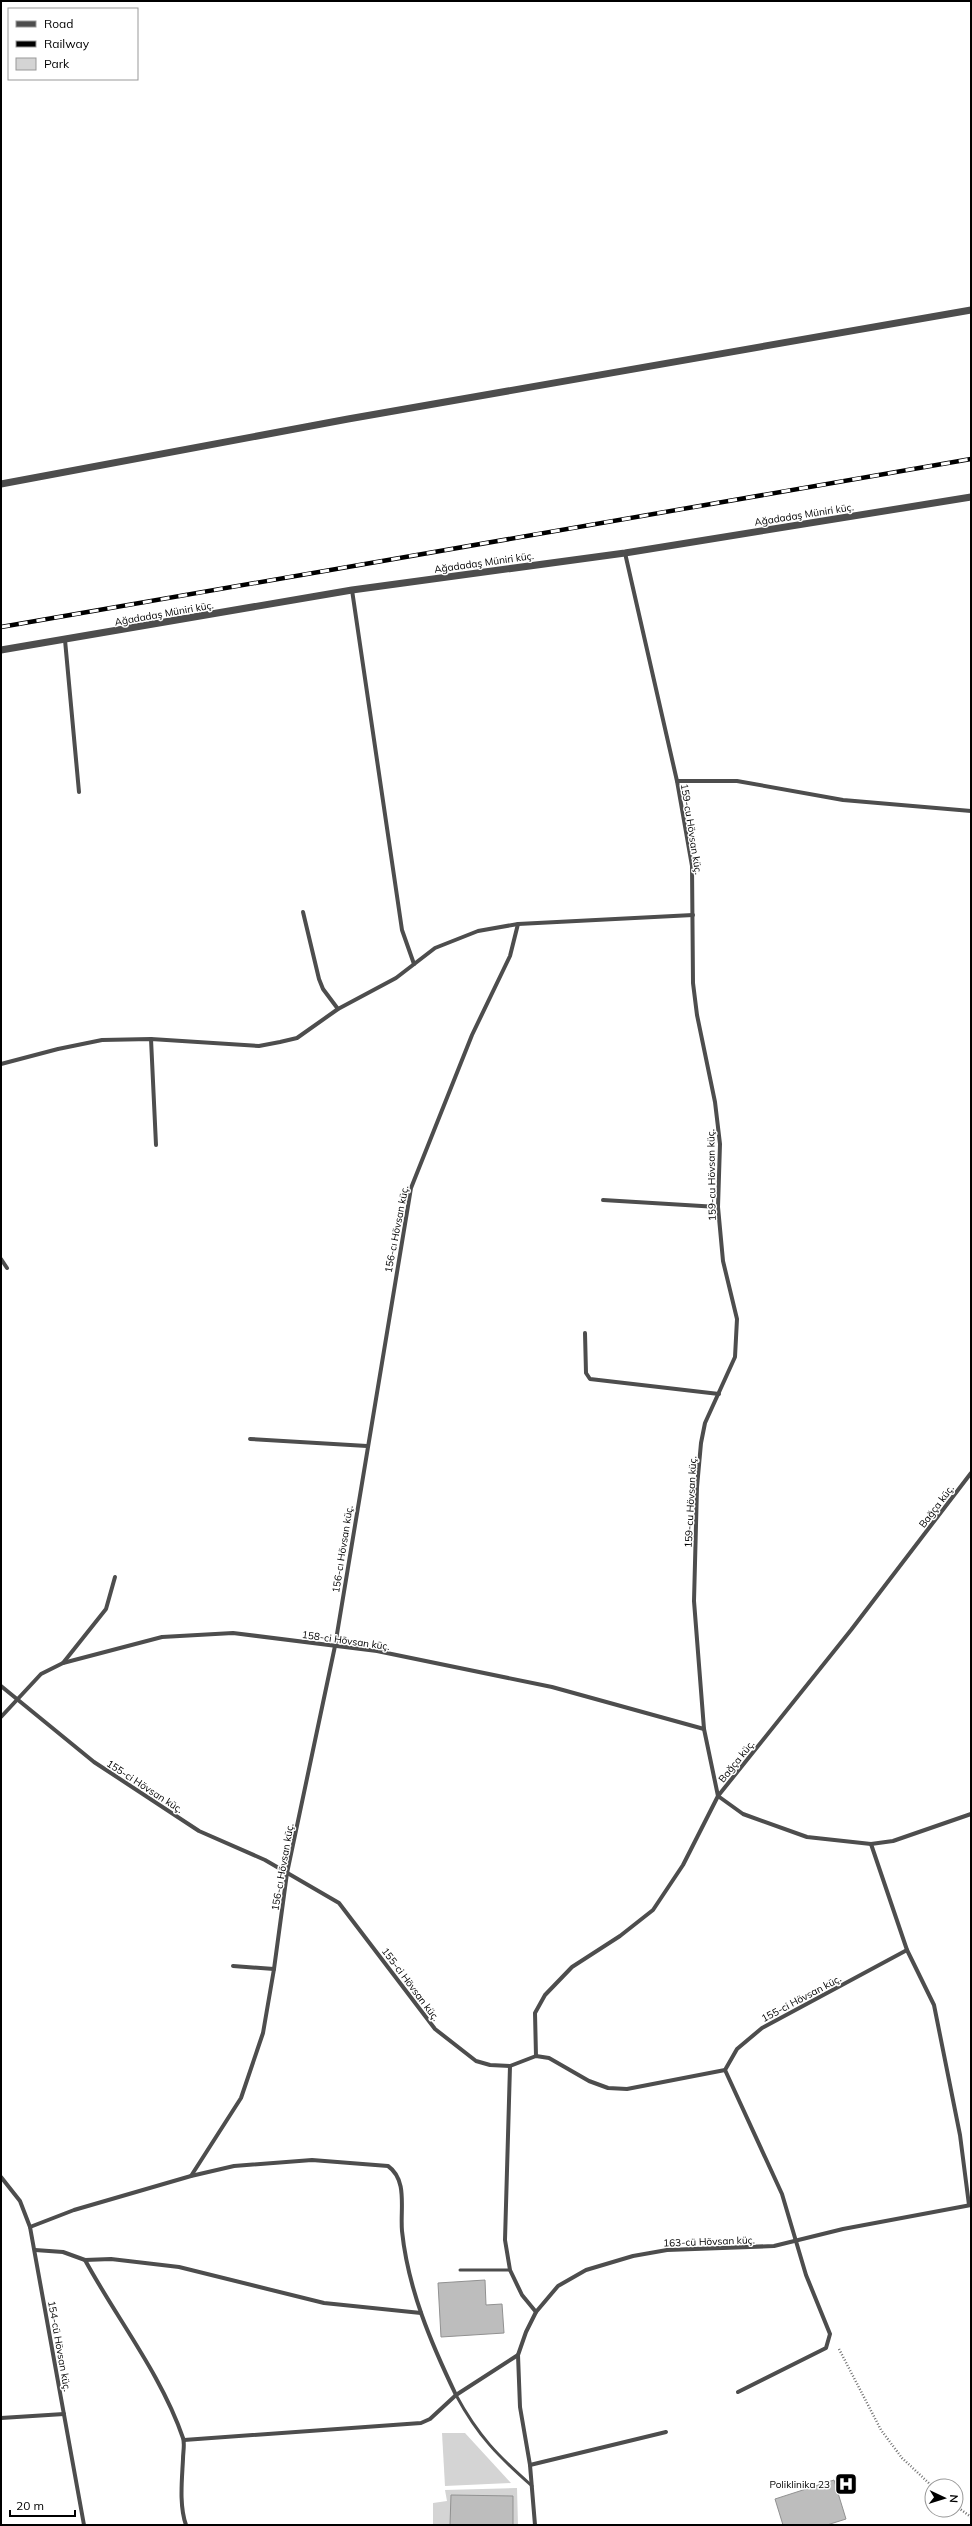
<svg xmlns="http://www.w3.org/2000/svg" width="972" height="2526" font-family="Mulish,sans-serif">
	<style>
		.green { fill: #d4d4d4 }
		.building { fill: #bdbdbd; stroke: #919191 }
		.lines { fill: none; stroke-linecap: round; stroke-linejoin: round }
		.path { stroke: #6f6f6f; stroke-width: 2.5; stroke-dasharray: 1 2; stroke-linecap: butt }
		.service { stroke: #4d4d4d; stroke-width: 3 }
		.minor { stroke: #4d4d4d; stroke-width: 4 }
		.tertiary { stroke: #4d4d4d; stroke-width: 7 }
		.rail-casing { stroke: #000; stroke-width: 4.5 }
		.rail { stroke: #fff; stroke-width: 3; stroke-dasharray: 9; stroke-linecap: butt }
		.labels { text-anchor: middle; stroke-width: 3; stroke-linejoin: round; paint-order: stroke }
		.street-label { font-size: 10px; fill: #000; stroke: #fff }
		.poi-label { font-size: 10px; fill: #000; stroke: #fff; text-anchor: end }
	</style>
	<rect width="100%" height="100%" fill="#fff"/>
	<!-- green -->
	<g class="green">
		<path d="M442,2433H465L511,2483L445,2486Z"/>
		<path d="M517,2488L518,2525H433V2503L447,2501L445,2490Z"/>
	</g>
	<!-- building -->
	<g class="building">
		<path d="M485,2280L486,2305L502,2304L504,2333L441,2337L438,2283Z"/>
		<path d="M834,2480L846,2519L827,2525H783L775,2499Z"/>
		<path d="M451,2495L513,2496V2525H450Z"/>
	</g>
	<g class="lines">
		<!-- path -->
		<g class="path">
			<path d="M839,2349L881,2430L902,2458L932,2486"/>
			<path d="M956,2506L971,2517"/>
		</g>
		<!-- service -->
		<g class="service">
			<path d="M460,2270H510"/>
			<path d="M456,2395C478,2436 498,2456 532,2486"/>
		</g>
		<!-- minor -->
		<g class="minor">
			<path d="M625,553L677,781L692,866L693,983L697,1015L715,1102L720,1144L718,1207L723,1261L737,1319L735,1357L705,1423L701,1443L697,1487L694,1601L704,1729L718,1796L743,1814L807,1837L871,1844L893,1841L971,1814"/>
			<path d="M352,590L402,930L414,964"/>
			<path d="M65,640L79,792"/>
			<path d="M677,781H737L843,800L971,811"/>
			<path d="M303,912L319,979L323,989L338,1009"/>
			<path d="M151,1039L156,1145"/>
			<path d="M1,1064L58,1049L102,1040L151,1039L259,1046L280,1042L297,1038L338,1009L396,978L435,948L478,931L518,924L693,915"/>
			<path d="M603,1200L718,1207"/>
			<path d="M1,1259L7,1268"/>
			<path d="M585,1333L586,1373L590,1379L719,1394"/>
			<path d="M250,1439L367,1446"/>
			<path d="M63,1663L106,1609L115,1577"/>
			<path d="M1,1686L94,1762L199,1831L265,1860L339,1903L435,2029L476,2061L490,2065L510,2066L536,2056L549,2058L589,2081L608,2088L627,2089L725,2070L737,2049L762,2028L907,1950"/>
			<path d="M1,1717L41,1674L63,1663L162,1637L233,1633L377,1651L552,1687L704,1729"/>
			<path d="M871,1844L907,1950L934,2005L960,2135L969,2205"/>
			<path d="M233,1966L274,1969"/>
			<path d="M536,2056L535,2013L545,1995L572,1967L620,1936L653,1910L683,1865L718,1796L851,1630L971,1473"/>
			<path d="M510,2066L505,2240L510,2270L522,2295L536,2312"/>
			<path d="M725,2070L782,2194L806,2275L830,2334L826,2348L738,2392"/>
			<path d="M191,2176L241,2098L263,2033L274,1969L287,1873L335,1646L411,1188L472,1035L510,956L518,924"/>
			<path d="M1,2177L20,2201L30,2227L84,2525"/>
			<path d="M30,2227L74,2210L191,2176L234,2166L312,2160L388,2166C408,2180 400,2209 402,2231C408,2289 431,2343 456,2395"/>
			<path d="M35,2250L63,2252L85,2260L111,2259L179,2267L324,2303L421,2313"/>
			<path d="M85,2260C117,2319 161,2374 183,2438C185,2444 183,2452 183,2459C182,2480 179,2505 186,2525"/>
			<path d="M1,2418L64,2414"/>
			<path d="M184,2440L421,2423L430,2419L456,2395L518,2355"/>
			<path d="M530,2465L666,2432"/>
			<path d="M535,2525L530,2465L520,2407L518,2355L526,2332L536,2312L558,2286L586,2270L633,2256L667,2250L774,2246L843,2229L971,2205"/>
		</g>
		<!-- tertiary -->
		<g class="tertiary">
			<path d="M1,484L348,419L971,310"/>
			<path d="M1,650L352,590L625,553L971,497"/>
		</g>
		<!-- rail casing -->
		<g class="rail-casing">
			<path id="rail" d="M1,627L971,459"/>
		</g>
		<!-- rail -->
		<use href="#rail" class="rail"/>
	</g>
	<!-- icons -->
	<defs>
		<g id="hospital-square" transform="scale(1.15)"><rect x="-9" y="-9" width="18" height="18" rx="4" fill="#000" stroke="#fff"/><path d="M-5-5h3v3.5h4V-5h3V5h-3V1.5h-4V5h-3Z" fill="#fff"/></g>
	</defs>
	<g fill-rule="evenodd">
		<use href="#hospital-square" x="846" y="2484"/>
	</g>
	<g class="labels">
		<!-- street labels -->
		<g class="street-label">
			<text transform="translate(804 514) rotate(-9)" y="4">Ağadadaş Müniri küç.</text>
			<text transform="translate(484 562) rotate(-8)" y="4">Ağadadaş Müniri küç.</text>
			<text transform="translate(164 613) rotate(-10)" y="4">Ağadadaş Müniri küç.</text>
			<text transform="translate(692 829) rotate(81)" y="4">159-cu Hövsan küç.</text>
			<text transform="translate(711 1175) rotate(-91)" y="4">159-cu Hövsan küç.</text>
			<text transform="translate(396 1229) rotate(-79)" y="4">156-cı Hövsan küç.</text>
			<text transform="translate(690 1502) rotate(-87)" y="4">159-cu Hövsan küç.</text>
			<text transform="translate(936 1506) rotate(-53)" y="4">Bağça küç.</text>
			<text transform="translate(342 1549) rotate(-81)" y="4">156-cı Hövsan küç.</text>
			<text transform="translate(346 1640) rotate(8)" y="4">158-ci Hövsan küç.</text>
			<text transform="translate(736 1761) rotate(-51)" y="4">Bağça küç.</text>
			<text transform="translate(145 1786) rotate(33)" y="4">155-ci Hövsan küç.</text>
			<text transform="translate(282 1867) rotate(-80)" y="4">156-cı Hövsan küç.</text>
			<text transform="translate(411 1984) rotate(53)" y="4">155-ci Hövsan küç.</text>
			<text transform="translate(801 1998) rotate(-28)" y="4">155-ci Hövsan küç.</text>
			<text transform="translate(709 2241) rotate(-2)" y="4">163-cü Hövsan küç.</text>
			<text transform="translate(60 2346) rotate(80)" y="4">154-cü Hövsan küç.</text>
		</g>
		<!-- poi labels -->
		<g class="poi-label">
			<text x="830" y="2488">Poliklinika 23</text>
		</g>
	</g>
	<!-- border -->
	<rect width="972" height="2526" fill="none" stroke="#000000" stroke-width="4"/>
	<!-- legend -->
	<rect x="8" y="8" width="130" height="72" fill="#ffffff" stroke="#999999"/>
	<rect x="16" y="21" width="20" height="6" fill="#4d4d4d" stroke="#999999"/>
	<text x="44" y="28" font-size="12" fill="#000000">Road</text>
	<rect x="16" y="41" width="20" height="6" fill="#000000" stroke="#999999"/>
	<text x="44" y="48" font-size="12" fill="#000000">Railway</text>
	<rect x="16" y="58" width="20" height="12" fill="#d4d4d4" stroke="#999999"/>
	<text x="44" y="68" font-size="12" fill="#000000">Park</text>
	<!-- north arrow -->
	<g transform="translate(944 2498) rotate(94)"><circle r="19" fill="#ffffff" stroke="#999999"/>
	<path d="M0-3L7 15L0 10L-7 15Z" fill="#000000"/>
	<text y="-6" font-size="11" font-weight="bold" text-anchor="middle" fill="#000000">N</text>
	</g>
	<!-- scale -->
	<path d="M10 2510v6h65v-6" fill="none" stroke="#000000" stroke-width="2"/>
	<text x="16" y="2510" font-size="12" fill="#000000" stroke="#ffffff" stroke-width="3" paint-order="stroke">20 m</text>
</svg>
